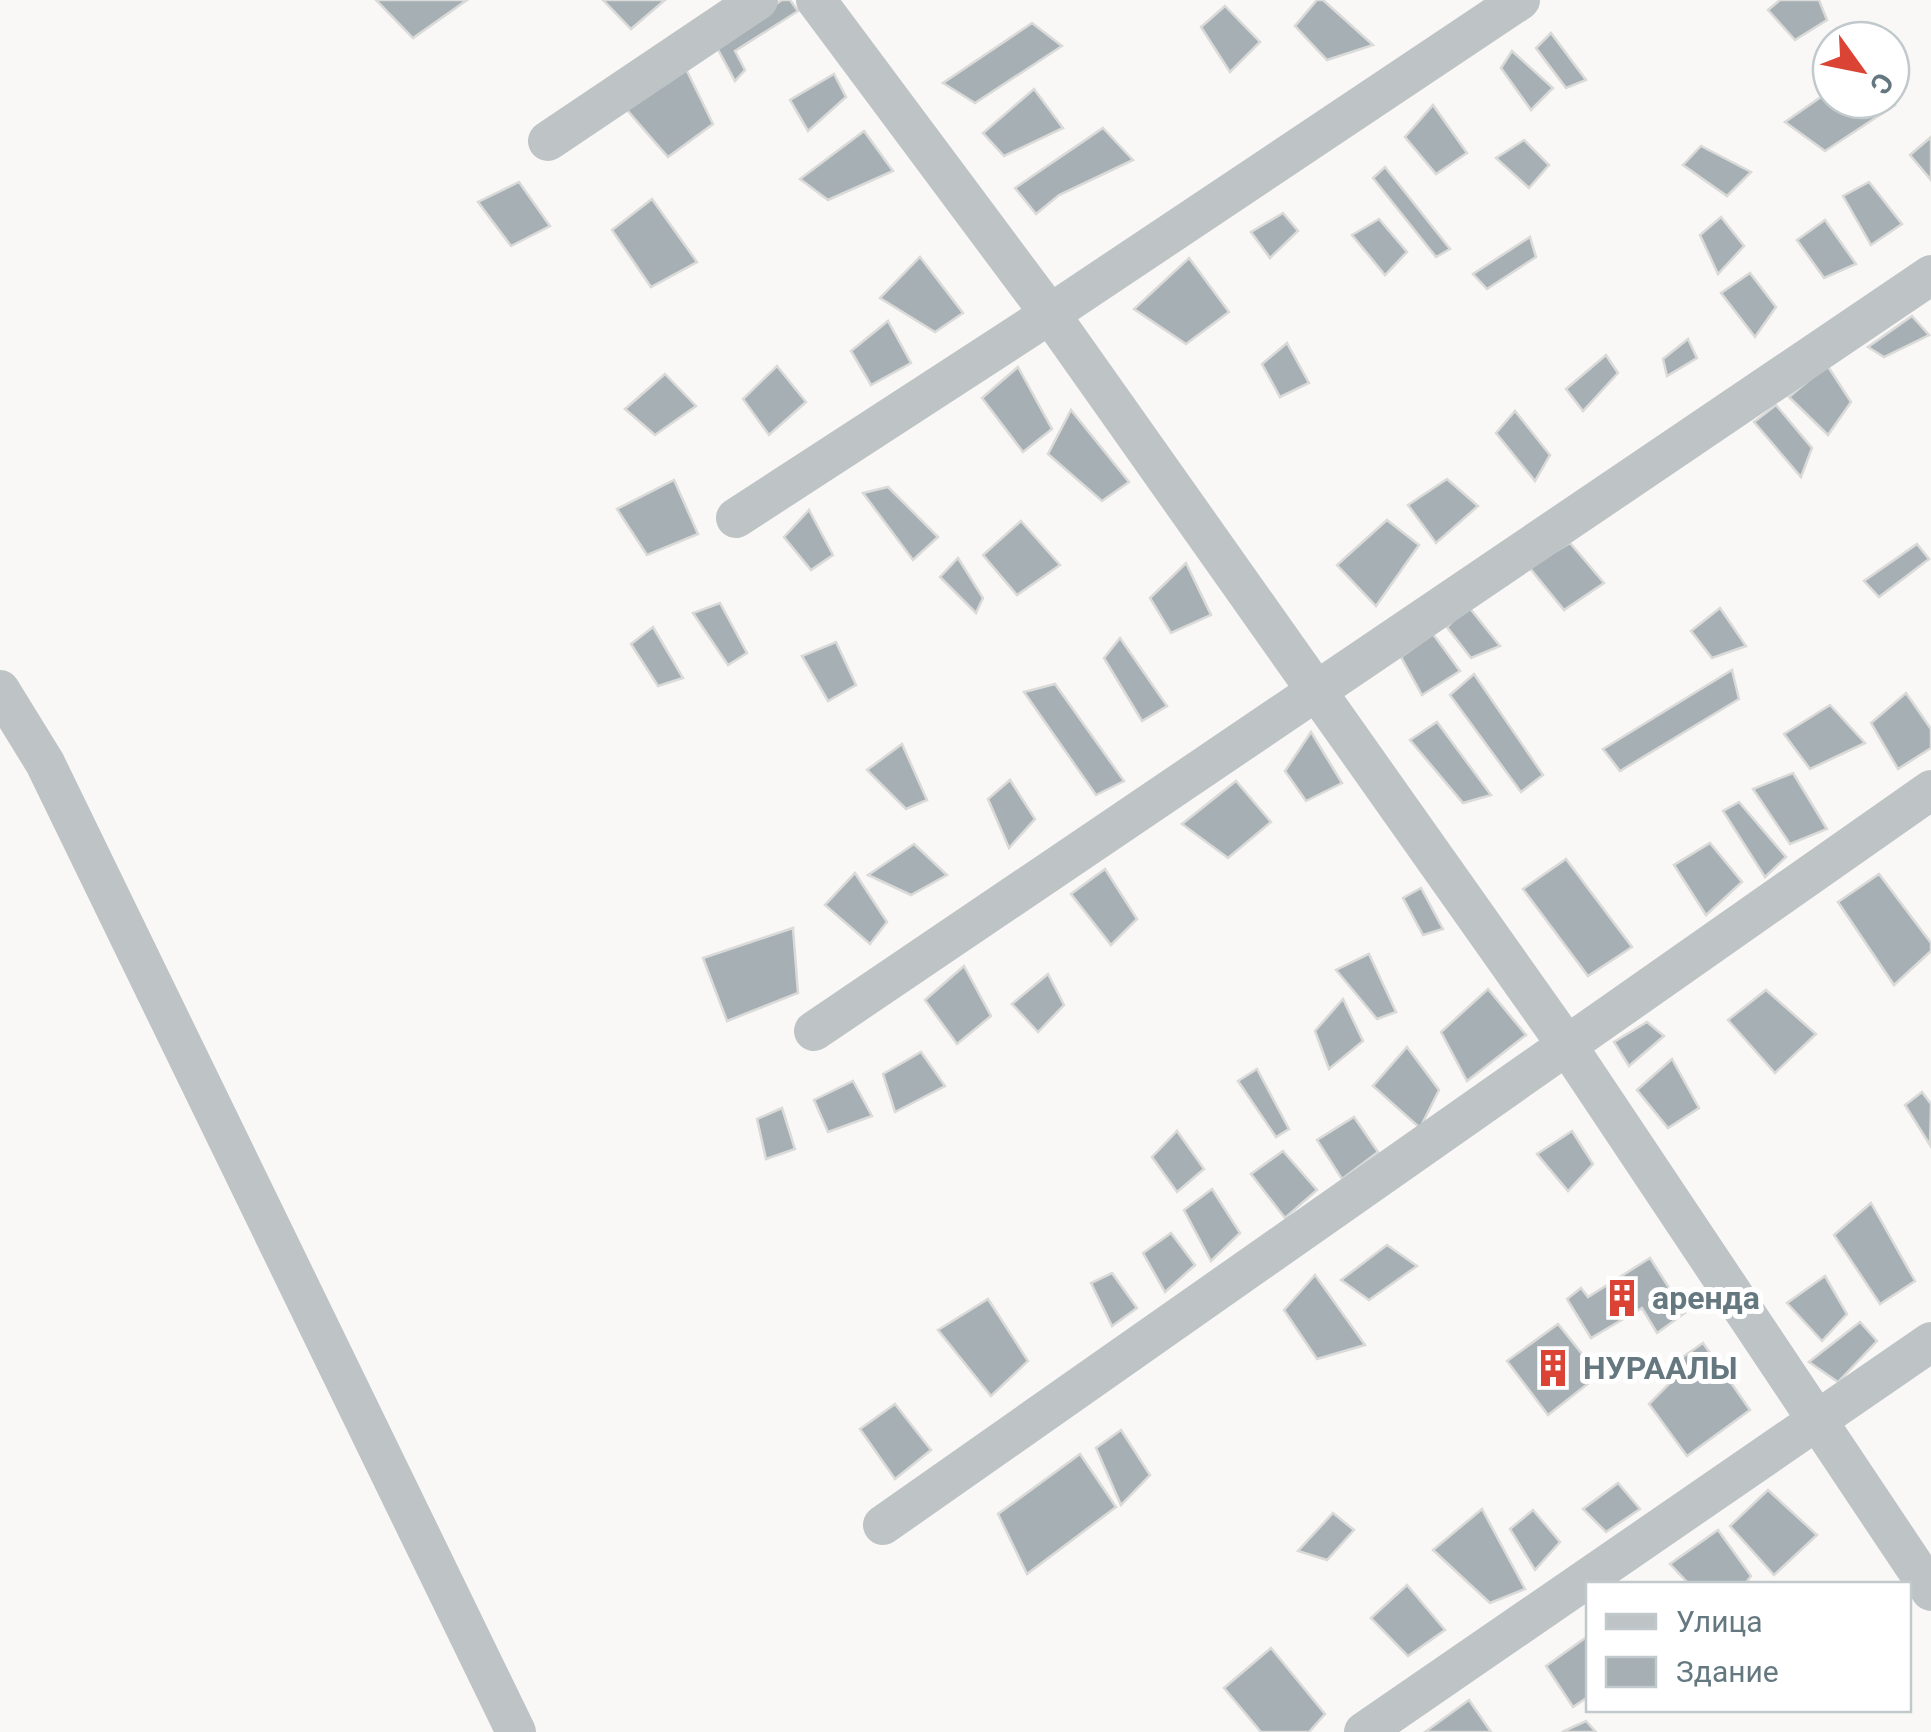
<svg xmlns="http://www.w3.org/2000/svg" width="1931" height="1732" font-family="Roboto,sans-serif">
	<style>
		.building { fill: #a5afb4; stroke: #dadad9; stroke-width: 2.5 }
		.lines { fill: none; stroke-linecap: round; stroke-linejoin: round }
		.street { stroke: #bec4c6; stroke-width: 40 }
		.labels { text-anchor: middle; stroke-width: 10; stroke-linejoin: round; paint-order: stroke }
		.poi-label { font-size: 32px; font-weight: bold; fill: #657880; stroke: #fff; text-anchor: start }
	</style>
	<rect width="100%" height="100%" fill="#f9f8f6"/>
	<!-- building -->
	<g class="building">
		<path d="M376,0H467L413,38Z"/>
		<path d="M603,0H665L631,29Z"/>
		<path d="M782,0H790L798,11L735,51L745,70L735,81L715,44Z"/>
		<path d="M1317,0H1323L1373,45L1327,60L1295,26Z"/>
		<path d="M1780,0H1819L1827,20L1795,40L1768,10Z"/>
		<path d="M1225,6L1260,42L1230,72L1201,27Z"/>
		<path d="M1032,23L1062,46L975,103L943,83Z"/>
		<path d="M1551,33L1586,80L1566,88L1536,48Z"/>
		<path d="M1512,51L1553,88L1531,110L1501,68Z"/>
		<path d="M686,69L713,124L668,157L627,110Z"/>
		<path d="M834,74L846,97L808,131L790,100Z"/>
		<path d="M1034,89L1063,128L1004,156L983,133Z"/>
		<path d="M1831,90V100H1891L1895,105L1825,151L1785,122Z"/>
		<path d="M1433,105L1467,153L1436,174L1405,137Z"/>
		<path d="M1103,128L1133,160L1059,195L1036,214L1015,188Z"/>
		<path d="M864,131L893,171L828,200L800,179Z"/>
		<path d="M1931,137V180L1910,155Z"/>
		<path d="M1524,140L1549,165L1529,188L1496,158Z"/>
		<path d="M1701,146L1751,172L1727,196L1683,165Z"/>
		<path d="M1385,167L1450,249L1436,257L1373,178Z"/>
		<path d="M519,182L550,226L511,246L478,202Z"/>
		<path d="M1869,182L1902,224L1871,245L1843,196Z"/>
		<path d="M652,199L697,262L651,287L612,230Z"/>
		<path d="M1283,213L1298,231L1270,258L1251,232Z"/>
		<path d="M1721,217L1744,246L1718,274L1700,235Z"/>
		<path d="M1379,219L1407,252L1385,275L1352,235Z"/>
		<path d="M1825,220L1856,264L1824,278L1797,240Z"/>
		<path d="M1530,237L1536,257L1487,289L1473,274Z"/>
		<path d="M920,257L963,313L935,332L880,298Z"/>
		<path d="M1189,258L1229,312L1186,344L1134,309Z"/>
		<path d="M1750,273L1776,307L1755,337L1721,293Z"/>
		<path d="M1912,316L1929,335L1884,357L1868,347Z"/>
		<path d="M888,321L911,363L871,385L851,351Z"/>
		<path d="M1688,339L1697,358L1667,376L1663,359Z"/>
		<path d="M1287,343L1309,383L1280,397L1262,364Z"/>
		<path d="M1606,355L1618,373L1583,411L1566,389Z"/>
		<path d="M1827,365L1851,402L1828,435L1789,397Z"/>
		<path d="M777,366L806,402L769,435L743,399Z"/>
		<path d="M1018,367L1052,429L1023,452L982,398Z"/>
		<path d="M665,374L696,406L655,435L625,409Z"/>
		<path d="M1776,405L1812,448L1801,477L1754,422Z"/>
		<path d="M1071,410L1129,482L1102,501L1048,454Z"/>
		<path d="M1515,411L1550,455L1535,481L1496,433Z"/>
		<path d="M1447,479L1478,506L1436,543L1408,505Z"/>
		<path d="M674,480L698,534L647,555L617,509Z"/>
		<path d="M888,487L938,537L913,560L863,493Z"/>
		<path d="M809,510L833,555L811,570L784,537Z"/>
		<path d="M1387,520L1419,545L1376,606L1337,565Z"/>
		<path d="M1021,521L1060,565L1017,595L983,555Z"/>
		<path d="M1570,543L1604,583L1564,610L1529,567Z"/>
		<path d="M1917,544L1929,559L1879,597L1864,581Z"/>
		<path d="M958,558L983,598L976,613L940,577Z"/>
		<path d="M1186,563L1211,615L1171,633L1150,598Z"/>
		<path d="M720,603L747,653L728,665L693,613Z"/>
		<path d="M1468,606L1500,646L1471,658L1447,627Z"/>
		<path d="M1720,608L1746,646L1712,658L1691,631Z"/>
		<path d="M653,627L683,678L658,686L631,644Z"/>
		<path d="M1433,634L1460,671L1422,695L1401,657Z"/>
		<path d="M1120,638L1167,706L1142,721L1104,658Z"/>
		<path d="M836,642L856,685L828,701L802,656Z"/>
		<path d="M1732,670L1739,699L1620,771L1603,749Z"/>
		<path d="M1474,674L1543,775L1521,792L1450,695Z"/>
		<path d="M1055,684L1124,781L1096,795L1024,692Z"/>
		<path d="M1906,693L1931,729V748L1898,769L1871,723Z"/>
		<path d="M1830,705L1865,743L1810,769L1784,734Z"/>
		<path d="M1437,722L1491,795L1463,803L1410,740Z"/>
		<path d="M1311,732L1342,783L1306,801L1285,771Z"/>
		<path d="M902,744L927,800L906,809L867,770Z"/>
		<path d="M1793,773L1827,829L1790,844L1753,789Z"/>
		<path d="M1010,780L1035,819L1009,848L988,799Z"/>
		<path d="M1236,781L1271,822L1228,858L1182,824Z"/>
		<path d="M1739,802L1786,857L1765,877L1723,811Z"/>
		<path d="M1710,843L1742,882L1706,915L1674,865Z"/>
		<path d="M914,844L947,875L911,895L868,875Z"/>
		<path d="M1566,859L1632,947L1588,976L1523,889Z"/>
		<path d="M1105,869L1137,919L1111,945L1071,894Z"/>
		<path d="M855,873L887,922L870,944L825,905Z"/>
		<path d="M1879,874L1931,943V951L1894,985L1838,902Z"/>
		<path d="M1421,888L1443,929L1423,935L1403,898Z"/>
		<path d="M793,928L798,993L727,1021L703,958Z"/>
		<path d="M1369,954L1396,1012L1377,1019L1336,970Z"/>
		<path d="M964,966L991,1016L957,1044L925,1000Z"/>
		<path d="M1048,974L1064,1005L1038,1032L1012,1004Z"/>
		<path d="M1488,989L1526,1035L1467,1081L1441,1032Z"/>
		<path d="M1766,990L1816,1034L1775,1073L1728,1020Z"/>
		<path d="M1343,999L1363,1041L1329,1069L1315,1031Z"/>
		<path d="M1647,1022L1664,1036L1629,1066L1614,1042Z"/>
		<path d="M1407,1047L1439,1090L1420,1128L1373,1086Z"/>
		<path d="M921,1052L945,1086L895,1112L883,1074Z"/>
		<path d="M1672,1059L1699,1108L1668,1128L1637,1090Z"/>
		<path d="M1257,1069L1289,1129L1276,1137L1238,1081Z"/>
		<path d="M853,1081L872,1116L828,1132L814,1100Z"/>
		<path d="M1922,1092L1931,1104L1930,1145L1905,1105Z"/>
		<path d="M782,1108L795,1149L766,1159L757,1119Z"/>
		<path d="M1354,1117L1378,1152L1342,1179L1317,1140Z"/>
		<path d="M1177,1131L1204,1169L1177,1192L1152,1157Z"/>
		<path d="M1572,1131L1593,1164L1568,1191L1537,1154Z"/>
		<path d="M1283,1151L1317,1190L1285,1218L1251,1174Z"/>
		<path d="M1212,1189L1240,1233L1211,1261L1184,1210Z"/>
		<path d="M1871,1203L1915,1281L1880,1304L1834,1235Z"/>
		<path d="M1171,1233L1195,1265L1165,1292L1143,1253Z"/>
		<path d="M1387,1245L1417,1266L1369,1300L1341,1280Z"/>
		<path d="M1650,1258L1685,1313L1657,1333L1642,1308L1591,1338L1567,1299L1581,1288L1588,1297Z"/>
		<path d="M1112,1273L1137,1308L1112,1326L1091,1283Z"/>
		<path d="M1315,1275L1365,1345L1317,1359L1284,1310Z"/>
		<path d="M1825,1276L1847,1314L1822,1341L1787,1303Z"/>
		<path d="M988,1299L1028,1361L991,1396L938,1330Z"/>
		<path d="M1860,1322L1877,1341L1838,1382L1809,1362Z"/>
		<path d="M1558,1324L1599,1375L1548,1415L1507,1361Z"/>
		<path d="M1703,1343L1750,1410L1687,1456L1649,1404L1679,1374L1677,1361Z"/>
		<path d="M895,1404L931,1450L895,1479L860,1429Z"/>
		<path d="M1121,1430L1150,1475L1121,1505L1096,1448Z"/>
		<path d="M1080,1454L1116,1507L1027,1574L998,1514Z"/>
		<path d="M1618,1483L1640,1509L1606,1532L1583,1509Z"/>
		<path d="M1768,1490L1817,1535L1774,1575L1730,1526Z"/>
		<path d="M1482,1509L1525,1589L1490,1603L1433,1550Z"/>
		<path d="M1533,1510L1560,1542L1535,1570L1510,1529Z"/>
		<path d="M1333,1513L1354,1530L1327,1560L1298,1551Z"/>
		<path d="M1718,1530L1751,1576L1745,1584H1689L1670,1564Z"/>
		<path d="M1407,1585L1445,1630L1408,1656L1371,1618Z"/>
		<path d="M1588,1636V1697L1573,1707L1546,1666Z"/>
		<path d="M1271,1648L1325,1714L1309,1732H1261L1224,1688Z"/>
		<path d="M1469,1700L1491,1732H1425Z"/>
		<path d="M1586,1721L1596,1732H1562Z"/>
	</g>
	<g class="lines">
		<!-- street -->
		<g class="street">
			<path d="M816,0L1050,314L1566,1044L1931,1591"/>
			<path d="M548,141L758,0"/>
			<path d="M736,518L1050,314L1520,0"/>
			<path d="M0,690L45,763L516,1732"/>
			<path d="M814,1031L1931,275"/>
			<path d="M883,1525L1931,790"/>
			<path d="M1364,1732L1931,1342"/>
		</g>
	</g>
	<!-- icons -->
	<defs>
		<g id="building-bare" transform="scale(3)"><path d="M-4-6H4V6H1V3H-1V6H-4ZM-2.5-4.3h1.7v1.8h-1.7ZM.8-4.3h1.7v1.8H.8ZM-2.5-1h1.7V.8h-1.7ZM.8-1h1.7V.8H.8Z" fill="#db4434" stroke="#fff" stroke-width="2.5" paint-order="stroke"/></g>
	</defs>
	<g fill-rule="evenodd">
		<use href="#building-bare" x="1622" y="1298"/>
		<use href="#building-bare" x="1553" y="1368"/>
	</g>
	<g class="labels">
		<!-- poi labels -->
		<g class="poi-label">
			<text x="1652" y="1309">аренда</text>
			<text x="1583" y="1379">НУРААЛЫ</text>
		</g>
	</g>
	<!-- legend -->
	<rect x="1586" y="1582" width="325" height="130" fill="#ffffff" stroke="#c1c9cc" stroke-width="2.5"/>
	<rect x="1606" y="1614" width="50" height="15" fill="#bec4c6" stroke="#c1c9cc" stroke-width="2.5"/>
	<text x="1676" y="1632" font-size="30" fill="#657880">Улица</text>
	<rect x="1606" y="1657" width="50" height="30" fill="#a5afb4" stroke="#c1c9cc" stroke-width="2.5"/>
	<text x="1676" y="1682" font-size="30" fill="#657880">Здание</text>
	<!-- north arrow -->
	<g transform="translate(1861 70) rotate(123)"><circle r="48" fill="#ffffff" stroke="#c1c9cc" stroke-width="2.5"/>
	<path d="M0-8L18 38L0 25L-18 38Z" fill="#db4434"/>
	<text y="-15" font-size="28" font-weight="bold" text-anchor="middle" fill="#657880">С</text>
	</g>
</svg>
